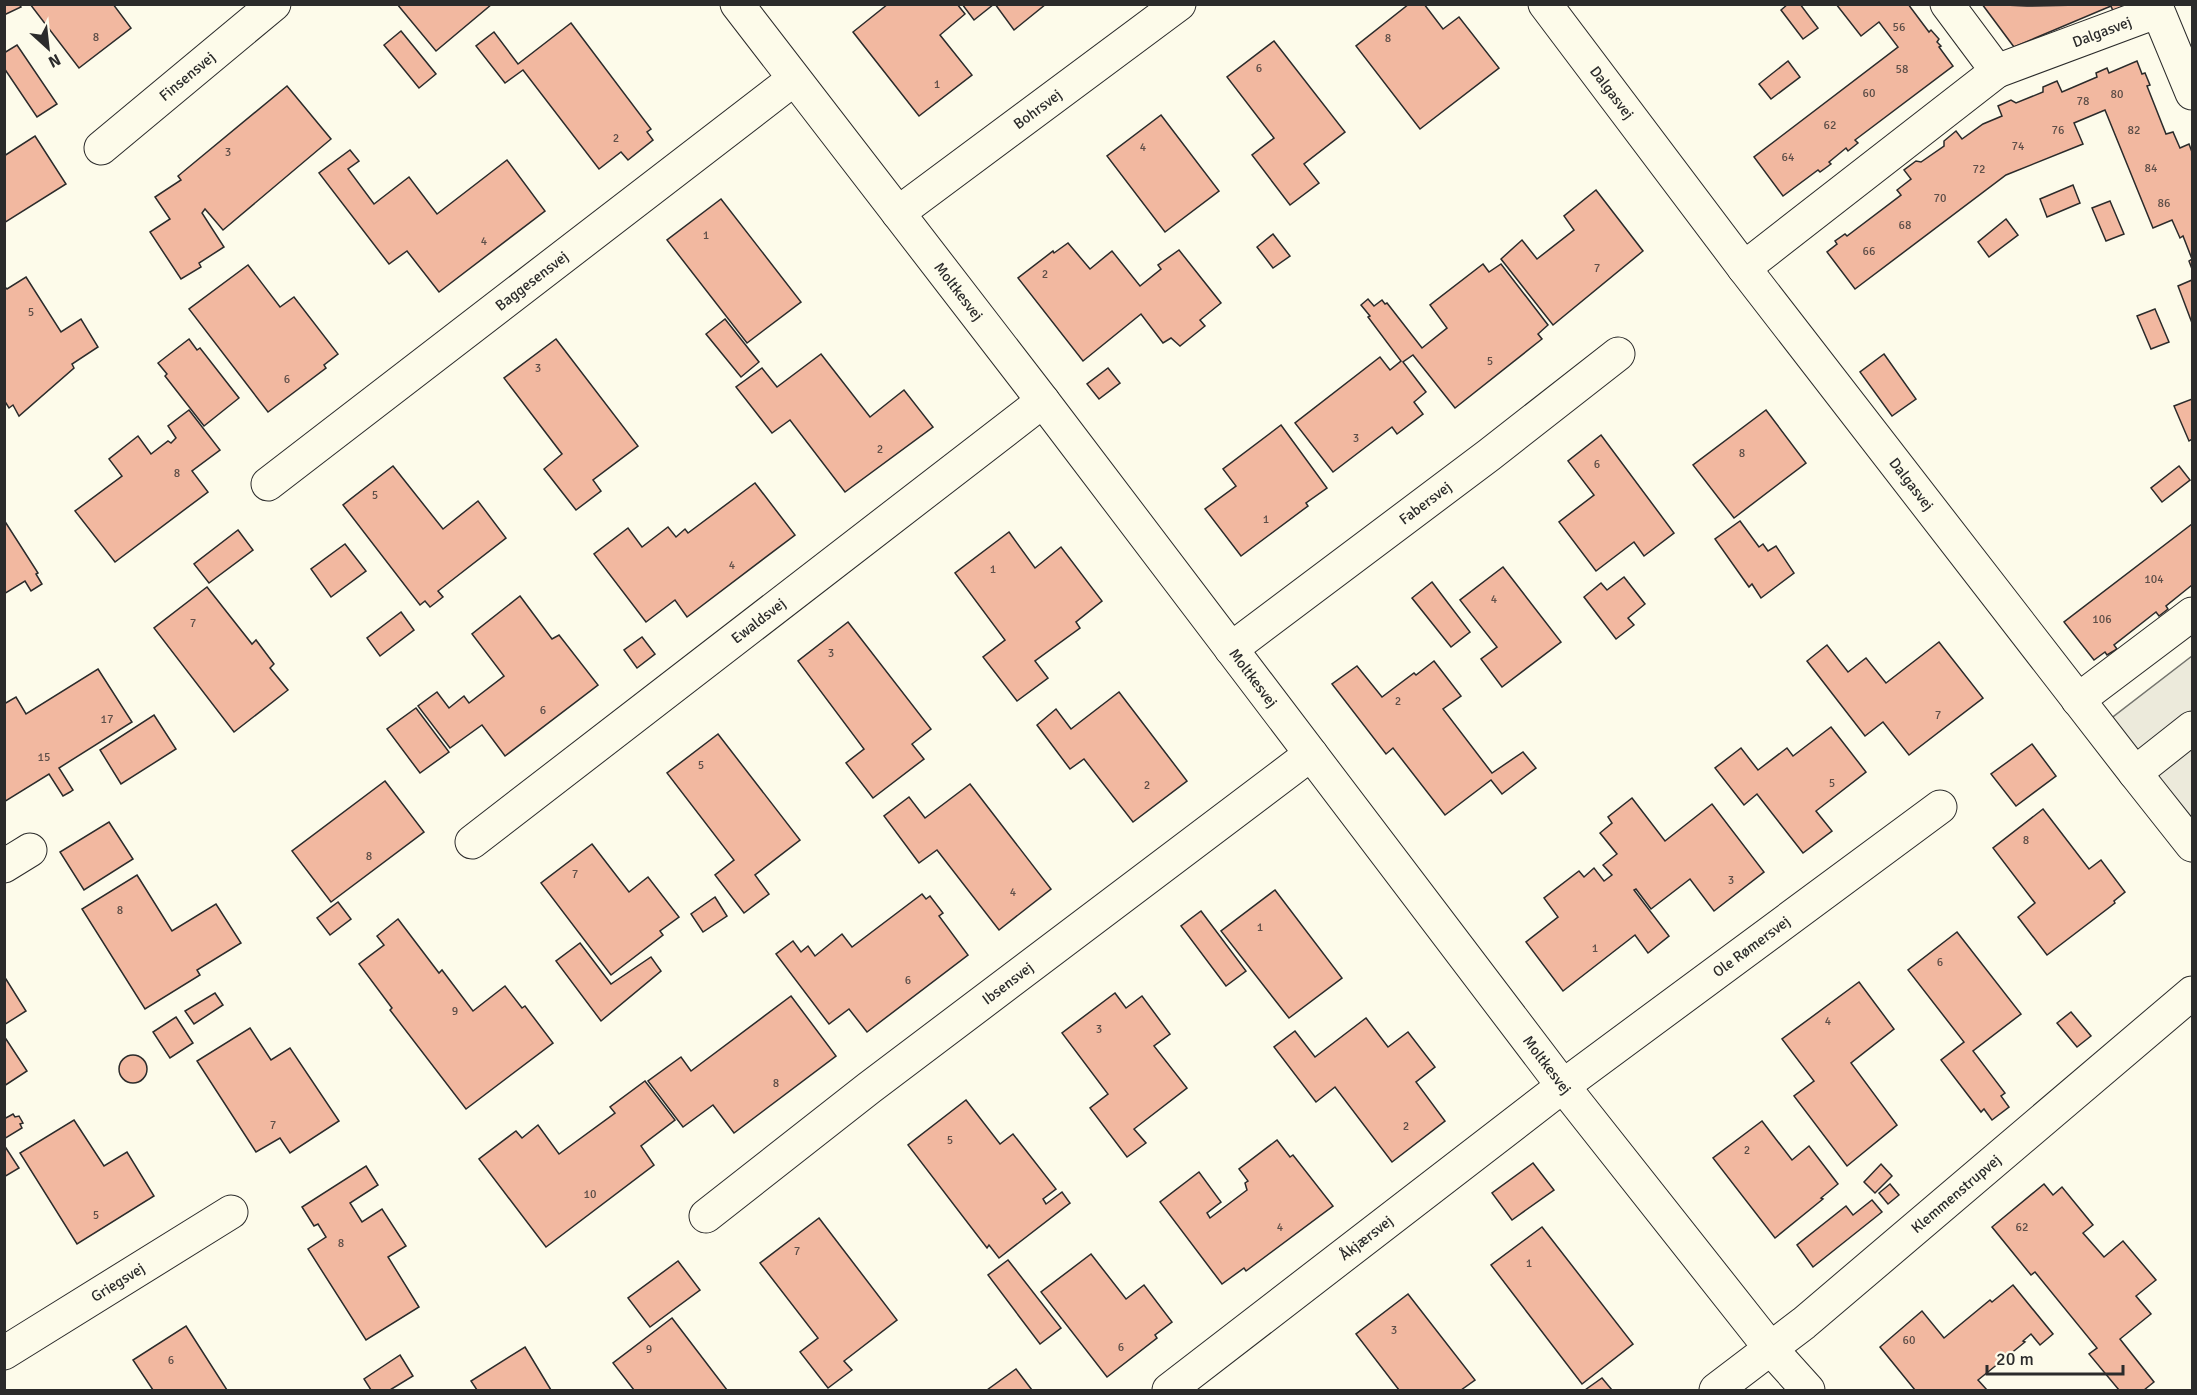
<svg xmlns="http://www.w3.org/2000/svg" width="2197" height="1395" font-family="Signika,sans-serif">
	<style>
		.parking { fill: #eceadb; stroke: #74746e; stroke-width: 1.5 }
		.building { fill: #f2b8a0; stroke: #2b2b2b; stroke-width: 1.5 }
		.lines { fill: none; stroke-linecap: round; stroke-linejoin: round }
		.minor-casing { stroke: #2b2b2b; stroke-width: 35 }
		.minor { stroke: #fdfbea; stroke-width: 33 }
		.labels { text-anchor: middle; stroke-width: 4.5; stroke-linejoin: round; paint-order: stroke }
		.number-label { font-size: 12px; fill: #5d4e48 }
		.street-label { font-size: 15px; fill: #2b2b2b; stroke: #fdfbea }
	</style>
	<rect width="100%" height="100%" fill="#fdfbea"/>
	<!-- parking -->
	<path class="parking" d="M2192,656V855L2096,730Z"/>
	<!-- building -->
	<g class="building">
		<path d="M4,4H19L21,7L4,15Z"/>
		<path d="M30,4H113L131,28L79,68Z"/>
		<path d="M397,4H492L436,51Z"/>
		<path d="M888,4H957L965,14L940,35L972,75L919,116L853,32Z"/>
		<path d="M962,4H994L974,20Z"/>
		<path d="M995,4H1046L1014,30Z"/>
		<path d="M1409,4H1424L1443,29L1459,17L1499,68L1420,129L1356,46Z"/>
		<path d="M1788,4H1800L1818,28L1803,39L1781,10Z"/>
		<path d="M1836,4H1908L1929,32L1931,30L1939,39L1937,42L1941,46L1939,47L1953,66L1855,140L1858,143L1848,151L1846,148L1829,162L1831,164L1820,172L1818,170L1783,196L1754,157L1898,47L1879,22L1861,36Z"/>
		<path d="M1982,4L2027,6L2128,4L2113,11L2111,6L2014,47Z"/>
		<path d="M571,23L651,129L647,132L653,140L628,160L621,152L599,169L523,70L505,83L476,46L494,32L518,64Z"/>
		<path d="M401,31L436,74L419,88L384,45Z"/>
		<path d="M1274,41L1345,132L1304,164L1319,183L1290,205L1252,155L1274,138L1227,77Z"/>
		<path d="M17,45L57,104L37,117L4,68V53Z"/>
		<path d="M1788,61L1800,77L1771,99L1759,84Z"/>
		<path d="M2137,61L2142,74L2145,73L2150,85L2147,86L2166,134L2173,132L2180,148L2189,144L2192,152V269L2189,261L2192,259L2183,236L2180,238L2172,220L2153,228L2105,110L2074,123L2083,144L2006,175L1855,289L1827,252L1837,244L1835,241L1845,234L1847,236L1901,195L1897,190L1911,179L1904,170L1916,161L1921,162L1944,146V141L1956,131L1962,139L1983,124L2002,116L1998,106L2011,100L2016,103L2043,92V87L2057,81L2062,92L2097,77L2096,73L2107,68L2109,73Z"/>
		<path d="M287,86L331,139L223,230L205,209L202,213L224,247L199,263L201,267L181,279L150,232L170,219L155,197L181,180L178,176Z"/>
		<path d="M1161,115L1219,191L1165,232L1107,156Z"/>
		<path d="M35,136L66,184L4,223V156Z"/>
		<path d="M350,150L359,161L348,169L374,204L409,177L437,214L507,160L545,211L439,292L407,251L389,264L319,173Z"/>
		<path d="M2073,185L2080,203L2047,217L2040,199Z"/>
		<path d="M1596,190L1643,251L1553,325L1501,259L1522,240L1537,259L1574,230L1564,216Z"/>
		<path d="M721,199L801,302L747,343L667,240Z"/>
		<path d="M2110,201L2124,234L2106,241L2092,208Z"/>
		<path d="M2006,219L2018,235L1989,257L1978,242Z"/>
		<path d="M1273,234L1290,256L1273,268L1257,247Z"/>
		<path d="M1068,243L1090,269L1112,251L1140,286L1161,269L1158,265L1179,250L1221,303L1200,320L1205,326L1180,346L1171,338L1163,343L1141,314L1083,361L1018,278L1053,251L1054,253Z"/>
		<path d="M1483,264L1489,272L1501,264L1548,325L1538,334L1542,339L1455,408L1413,355L1403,362L1426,392L1414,402L1423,414L1397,434L1392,427L1333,472L1295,423L1380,357L1390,370L1401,361L1368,317L1370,316L1361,305L1368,299L1374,306L1382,300L1385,304L1387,303L1422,348L1447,328L1430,305Z"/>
		<path d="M248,265L280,307L294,297L338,354L324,365L326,368L268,412L189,309Z"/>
		<path d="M26,277L61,332L81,319L98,347L72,364L74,368L19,416L13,405L9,408L4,400V286L7,289Z"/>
		<path d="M2192,280V323L2178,286Z"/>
		<path d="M2155,309L2169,342L2151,349L2137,316Z"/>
		<path d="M725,319L759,362L741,377L706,334Z"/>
		<path d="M189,339L197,350L200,348L239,398L204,426L165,376L167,374L158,363Z"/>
		<path d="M556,339L638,446L593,480L601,491L576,510L544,469L562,454L504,378Z"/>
		<path d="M821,354L870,417L904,390L933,427L845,492L790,420L772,433L736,387L762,368L777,387Z"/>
		<path d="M1884,354L1916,399L1892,416L1860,372Z"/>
		<path d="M1108,368L1120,383L1099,399L1087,384Z"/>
		<path d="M2192,399V439L2189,441L2174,406Z"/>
		<path d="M189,410L220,450L192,471L208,492L115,562L75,511L122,476L109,459L138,436L151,454L168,441L171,443L176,438L168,426Z"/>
		<path d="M1766,410L1806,463L1734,518L1693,465Z"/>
		<path d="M1281,425L1327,488L1306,503L1308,506L1241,556L1205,509L1236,486L1223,469Z"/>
		<path d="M1601,435L1674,533L1644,556L1634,542L1596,571L1559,522L1594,495L1568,461Z"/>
		<path d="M393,466L443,529L478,501L506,538L438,591L443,597L430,607L425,601L420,605L343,505Z"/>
		<path d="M2179,466L2190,480L2162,502L2151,488Z"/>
		<path d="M755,483L795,535L687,617L675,600L646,622L594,554L628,528L642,547L668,527L676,537L685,529L688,533Z"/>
		<path d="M4,520L38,573L36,574L42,584L31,591L25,581L4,594Z"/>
		<path d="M1740,521L1759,547L1763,544L1768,551L1776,546L1794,573L1761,598L1752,584L1749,587L1715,539Z"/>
		<path d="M2192,524V585L2166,606L2168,609L2159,616L2156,612L2114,645L2117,649L2107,655L2105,652L2094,660L2064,622Z"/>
		<path d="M238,530L253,550L209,583L194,564Z"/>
		<path d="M1009,532L1035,568L1061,547L1102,601L1076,622L1080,628L1035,661L1048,678L1017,701L983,657L1005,640L955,573Z"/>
		<path d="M345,544L366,571L331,597L311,569Z"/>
		<path d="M1503,567L1561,642L1502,687L1481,659L1497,647L1460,600Z"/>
		<path d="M1624,577L1645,604L1628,618L1634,625L1616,639L1584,597L1601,583L1607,590Z"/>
		<path d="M1432,582L1470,632L1451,647L1412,598Z"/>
		<path d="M207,587L252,644L256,640L274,664L270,668L288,690L234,732L154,628Z"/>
		<path d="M520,596L552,639L559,635L598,685L505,756L482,725L450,748L418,706L437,692L449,708L464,696L469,703L504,676L472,634Z"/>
		<path d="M401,612L414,630L380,656L367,638Z"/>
		<path d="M848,622L931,729L912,744L924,759L873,798L846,763L864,749L798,661Z"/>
		<path d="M642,637L655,654L637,668L624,650Z"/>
		<path d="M1939,642L1983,698L1909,755L1883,722L1865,736L1807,661L1827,645L1848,672L1866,658L1886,683Z"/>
		<path d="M1434,661L1461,696L1443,709L1492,773L1523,752L1536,768L1502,794L1491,780L1445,815L1393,748L1386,754L1332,684L1357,666L1382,697L1414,673L1416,675Z"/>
		<path d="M98,669L132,722L59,768L73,790L70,792L63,796L49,774L4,802V704L16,697L26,714Z"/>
		<path d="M1119,692L1187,781L1133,822L1084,759L1070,769L1037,725L1056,709L1071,729Z"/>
		<path d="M416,708L449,752L420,773L387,729Z"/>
		<path d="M154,715L176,749L121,784L100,750Z"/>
		<path d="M1831,727L1866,772L1816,811L1832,831L1803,853L1757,794L1744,805L1715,768L1741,748L1758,770L1787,748L1793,756Z"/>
		<path d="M718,734L800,840L755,875L769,894L744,913L715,875L734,860L667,773Z"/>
		<path d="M2032,744L2056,776L2016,806L1991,774Z"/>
		<path d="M385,781L424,832L331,902L292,851Z"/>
		<path d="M970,784L1051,889L999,930L937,850L919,863L884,816L909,797L925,818Z"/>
		<path d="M1632,798L1665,841L1712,804L1764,872L1714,911L1690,879L1651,909L1636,889L1634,890L1669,936L1648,953L1635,935L1563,991L1526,942L1558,917L1544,898L1579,871L1584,877L1594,868L1604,881L1612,875L1603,865L1617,854L1600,833L1612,823L1608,817Z"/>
		<path d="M2043,809L2089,869L2101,860L2125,892L2114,901L2115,903L2047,955L2018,917L2035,903L1993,848Z"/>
		<path d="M109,822L133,859L84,890L60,852Z"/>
		<path d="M592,844L629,892L648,877L679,917L660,931L663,935L611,975L541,883Z"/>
		<path d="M137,875L172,931L216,904L241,943L197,970L200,975L145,1009L82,909Z"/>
		<path d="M1275,890L1342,978L1289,1018L1221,931Z"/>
		<path d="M922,894L926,899L930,896L943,913L939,916L968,955L867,1032L849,1009L829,1024L776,954L793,941L801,952L808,946L815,956L842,934L852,947Z"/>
		<path d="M715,897L727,916L703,932L691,914Z"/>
		<path d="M338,902L351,919L330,935L317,918Z"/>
		<path d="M1201,911L1246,971L1226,986L1181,926Z"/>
		<path d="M398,919L439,973L442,970L473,1011L505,986L522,1008L525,1006L553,1043L466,1109L390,1010L392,1008L359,964L384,945L377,936Z"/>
		<path d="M1957,932L2021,1014L1973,1051L2005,1093L2001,1096L2009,1107L1992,1120L1984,1109L1981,1112L1941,1060L1964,1042L1908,970Z"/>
		<path d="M580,943L611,984L651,957L661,971L601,1021L556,961Z"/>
		<path d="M4,976L26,1011L4,1025Z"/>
		<path d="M1859,982L1894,1029L1851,1063L1897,1125L1847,1166L1794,1096L1814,1081L1782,1039Z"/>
		<path d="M215,993L223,1005L194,1024L185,1011Z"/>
		<path d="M1115,993L1126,1008L1142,996L1170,1034L1154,1046L1187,1088L1134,1129L1146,1143L1127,1157L1090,1108L1108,1094L1062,1033Z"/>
		<path d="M791,996L836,1056L734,1133L713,1105L683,1127L648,1081L681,1057L691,1071Z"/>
		<path d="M2071,1012L2091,1036L2077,1047L2057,1023Z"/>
		<path d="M176,1017L193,1043L170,1058L153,1032Z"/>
		<path d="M1366,1018L1388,1047L1408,1032L1435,1067L1416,1082L1445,1121L1392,1162L1335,1087L1316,1102L1274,1047L1295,1031L1315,1057Z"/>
		<path d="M250,1028L271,1060L290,1048L339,1121L290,1153L280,1138L256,1152L197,1061Z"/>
		<path d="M4,1036L27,1071L4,1086Z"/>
		<circle cx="133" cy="1069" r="14"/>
		<path d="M645,1081L675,1120L641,1146L654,1165L546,1247L479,1159L516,1131L522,1138L538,1125L559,1154L615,1113L610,1107Z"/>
		<path d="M966,1100L1000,1144L1013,1134L1056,1189L1043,1199L1046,1204L1062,1192L1070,1203L999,1258L989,1245L987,1248L908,1145Z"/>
		<path d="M13,1114L15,1117L19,1116L23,1123L20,1124L22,1128L4,1139V1119Z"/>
		<path d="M74,1120L104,1166L127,1152L154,1196L77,1244L20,1153Z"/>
		<path d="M1762,1121L1792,1160L1809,1146L1838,1184L1821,1198L1823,1199L1775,1238L1713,1158Z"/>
		<path d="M1277,1140L1290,1157L1293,1155L1333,1206L1246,1271L1244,1268L1222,1284L1160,1202L1199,1172L1221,1202L1207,1213L1210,1218L1247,1190L1245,1183L1248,1181L1239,1169Z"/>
		<path d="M4,1145L19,1168L4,1177Z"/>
		<path d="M1533,1163L1554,1190L1512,1220L1492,1193Z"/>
		<path d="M1881,1164L1892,1176L1875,1193L1864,1182Z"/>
		<path d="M366,1166L378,1185L350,1203L362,1222L382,1209L406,1246L388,1257L419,1307L366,1340L308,1249L326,1237L318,1224L314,1226L302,1207Z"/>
		<path d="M1890,1184L1899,1195L1888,1204L1879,1193Z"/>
		<path d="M2044,1184L2053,1195L2062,1187L2093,1225L2083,1233L2104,1257L2123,1241L2156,1280L2136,1296L2151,1314L2120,1339L2154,1382L2144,1390H2119L2089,1354L2097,1348L2035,1272L2031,1275L1992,1227Z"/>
		<path d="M1872,1200L1882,1212L1813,1267L1797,1245L1846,1206L1853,1215Z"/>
		<path d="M819,1218L897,1320L844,1361L852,1370L828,1388L800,1352L818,1338L760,1263Z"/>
		<path d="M1542,1227L1633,1344L1582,1384L1491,1265Z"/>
		<path d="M1091,1254L1126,1299L1144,1285L1172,1322L1155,1335L1157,1338L1107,1377L1041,1292Z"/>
		<path d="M1008,1260L1061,1328L1040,1344L988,1275Z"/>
		<path d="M678,1261L700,1290L650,1327L628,1298Z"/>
		<path d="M2013,1285L2053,1334L2040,1345L2031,1334L2023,1341L2025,1342L1978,1380L1987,1390H1915L1880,1347L1922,1311L1944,1338L1990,1300L1992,1302Z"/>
		<path d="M1408,1294L1475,1380L1461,1390H1399L1356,1334Z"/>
		<path d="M672,1318L727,1390H634L613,1363Z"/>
		<path d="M186,1326L227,1390H153L133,1360Z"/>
		<path d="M525,1347L551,1390H477L471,1381Z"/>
		<path d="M400,1355L413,1376L390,1390H371L364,1379Z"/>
		<path d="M1016,1369L1032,1390H987Z"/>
		<path d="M1602,1378L1612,1390H1585Z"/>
	</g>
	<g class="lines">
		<!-- minor casing -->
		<g class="minor-casing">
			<g id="minor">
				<path id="s1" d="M737,4L1043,401L1563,1086L1771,1349L1808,1390"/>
				<path id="s2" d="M1545,4L1744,268L2135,773L2192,728"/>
				<path id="s3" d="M1997,71L2158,11L2192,93"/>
				<path id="s4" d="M101,148L274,4"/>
				<path id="s5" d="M898,213L1179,4"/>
				<path d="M1744,268L1997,71L1947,4"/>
				<path id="s6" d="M268,484L794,79"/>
				<path id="s7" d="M1231,649L1489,455L1618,354"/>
				<path d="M2078,700L2192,614"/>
				<path d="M2135,773L2192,845"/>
				<path id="s8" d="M472,842L1043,401"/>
				<path d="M4,866L30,850"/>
				<path id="s9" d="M706,1216L869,1088L1311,754"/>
				<path id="s10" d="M4,1353L231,1212"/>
				<path id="s11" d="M1169,1390L1563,1086L1940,807"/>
				<path id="s12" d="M1716,1390L1804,1323L2192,993"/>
			</g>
		</g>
		<!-- minor -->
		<use href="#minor" class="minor"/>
	</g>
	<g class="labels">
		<!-- number labels -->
		<g class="number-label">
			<text x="1899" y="31">56</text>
			<text x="96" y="41">8</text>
			<text x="1388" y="42">8</text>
			<text x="1259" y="72">6</text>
			<text x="1902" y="73">58</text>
			<text x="937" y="88">1</text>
			<text x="1869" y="97">60</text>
			<text x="2117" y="98">80</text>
			<text x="2083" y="105">78</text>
			<text x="1830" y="129">62</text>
			<text x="2058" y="134">76</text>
			<text x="2134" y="134">82</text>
			<text x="616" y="142">2</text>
			<text x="2018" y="150">74</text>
			<text x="1143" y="151">4</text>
			<text x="228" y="156">3</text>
			<text x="1788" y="161">64</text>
			<text x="2151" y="172">84</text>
			<text x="1979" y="173">72</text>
			<text x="1940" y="202">70</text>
			<text x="2164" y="207">86</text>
			<text x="1905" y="229">68</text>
			<text x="706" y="239">1</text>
			<text x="484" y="245">4</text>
			<text x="1869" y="255">66</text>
			<text x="1597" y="272">7</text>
			<text x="1045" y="278">2</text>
			<text x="31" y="316">5</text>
			<text x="1490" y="365">5</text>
			<text x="538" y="372">3</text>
			<text x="287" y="383">6</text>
			<text x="1356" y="442">3</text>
			<text x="880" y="453">2</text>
			<text x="1742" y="457">8</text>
			<text x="1597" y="468">6</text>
			<text x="177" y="477">8</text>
			<text x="375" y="499">5</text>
			<text x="1266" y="523">1</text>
			<text x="732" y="569">4</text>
			<text x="993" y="573">1</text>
			<text x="2154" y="583">104</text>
			<text x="1494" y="603">4</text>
			<text x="2102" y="623">106</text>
			<text x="193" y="627">7</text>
			<text x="831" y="657">3</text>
			<text x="1398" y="705">2</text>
			<text x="543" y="714">6</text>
			<text x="1938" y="719">7</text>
			<text x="107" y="723">17</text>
			<text x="44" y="761">15</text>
			<text x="701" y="769">5</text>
			<text x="1832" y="787">5</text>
			<text x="1147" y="789">2</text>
			<text x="2026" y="844">8</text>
			<text x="369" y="860">8</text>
			<text x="575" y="878">7</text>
			<text x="1731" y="884">3</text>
			<text x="1013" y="896">4</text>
			<text x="120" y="914">8</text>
			<text x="1260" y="931">1</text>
			<text x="1595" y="952">1</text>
			<text x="1940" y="966">6</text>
			<text x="908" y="984">6</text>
			<text x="455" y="1015">9</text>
			<text x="1828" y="1025">4</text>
			<text x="1099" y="1033">3</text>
			<text x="776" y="1087">8</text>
			<text x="273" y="1129">7</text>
			<text x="1406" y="1130">2</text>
			<text x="950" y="1144">5</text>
			<text x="1747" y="1154">2</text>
			<text x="590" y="1198">10</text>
			<text x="96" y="1219">5</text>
			<text x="1280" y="1231">4</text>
			<text x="2022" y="1231">62</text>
			<text x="341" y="1247">8</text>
			<text x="797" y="1255">7</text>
			<text x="1529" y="1267">1</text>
			<text x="1394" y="1334">3</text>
			<text x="1909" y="1344">60</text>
			<text x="1121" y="1351">6</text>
			<text x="649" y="1353">9</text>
			<text x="171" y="1364">6</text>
		</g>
		<!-- street labels -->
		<g class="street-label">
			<text dy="5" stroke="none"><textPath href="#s3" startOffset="112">Dalgasvej</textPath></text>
			<text dy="5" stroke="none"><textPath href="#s4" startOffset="112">Finsensvej</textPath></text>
			<text dy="5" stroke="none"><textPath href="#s2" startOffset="111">Dalgasvej</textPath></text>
			<text dy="5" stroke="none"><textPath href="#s5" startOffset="174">Bohrsvej</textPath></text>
			<text dy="5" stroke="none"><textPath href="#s6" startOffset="333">Baggesensvej</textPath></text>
			<text dy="5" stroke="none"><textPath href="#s1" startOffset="363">Moltkesvej</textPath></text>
			<text dy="5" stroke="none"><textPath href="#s2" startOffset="604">Dalgasvej</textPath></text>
			<text dy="5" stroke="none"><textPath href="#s7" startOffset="243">Fabersvej</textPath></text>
			<text dy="5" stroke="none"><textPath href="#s8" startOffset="362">Ewaldsvej</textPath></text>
			<text dy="5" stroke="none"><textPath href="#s1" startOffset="849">Moltkesvej</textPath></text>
			<text dy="5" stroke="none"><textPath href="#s11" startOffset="732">Ole Rømersvej</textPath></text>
			<text dy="5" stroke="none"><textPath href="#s9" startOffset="381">Ibsensvej</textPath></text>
			<text dy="5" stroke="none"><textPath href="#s1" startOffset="1335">Moltkesvej</textPath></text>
			<text dy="5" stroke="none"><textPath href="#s12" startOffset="310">Klemmenstrupvej</textPath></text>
			<text dy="5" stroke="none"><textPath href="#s11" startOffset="249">Åkjærsvej</textPath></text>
			<text dy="5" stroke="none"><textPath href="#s10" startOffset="134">Griegsvej</textPath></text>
		</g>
	</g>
	<!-- border -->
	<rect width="2197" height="1395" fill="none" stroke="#2b2b2b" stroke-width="12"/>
	<!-- north arrow -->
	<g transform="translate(48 48) rotate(153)" stroke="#fdfbea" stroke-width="4.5" paint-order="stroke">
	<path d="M0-4.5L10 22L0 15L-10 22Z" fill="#2b2b2b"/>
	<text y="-9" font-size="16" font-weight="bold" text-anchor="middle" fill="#2b2b2b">N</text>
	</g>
	<!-- scale -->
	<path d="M1987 1365v9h136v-9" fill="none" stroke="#2b2b2b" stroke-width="3"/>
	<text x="1996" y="1365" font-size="18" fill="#2b2b2b" stroke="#fdfbea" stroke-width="4.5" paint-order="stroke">20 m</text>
</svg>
